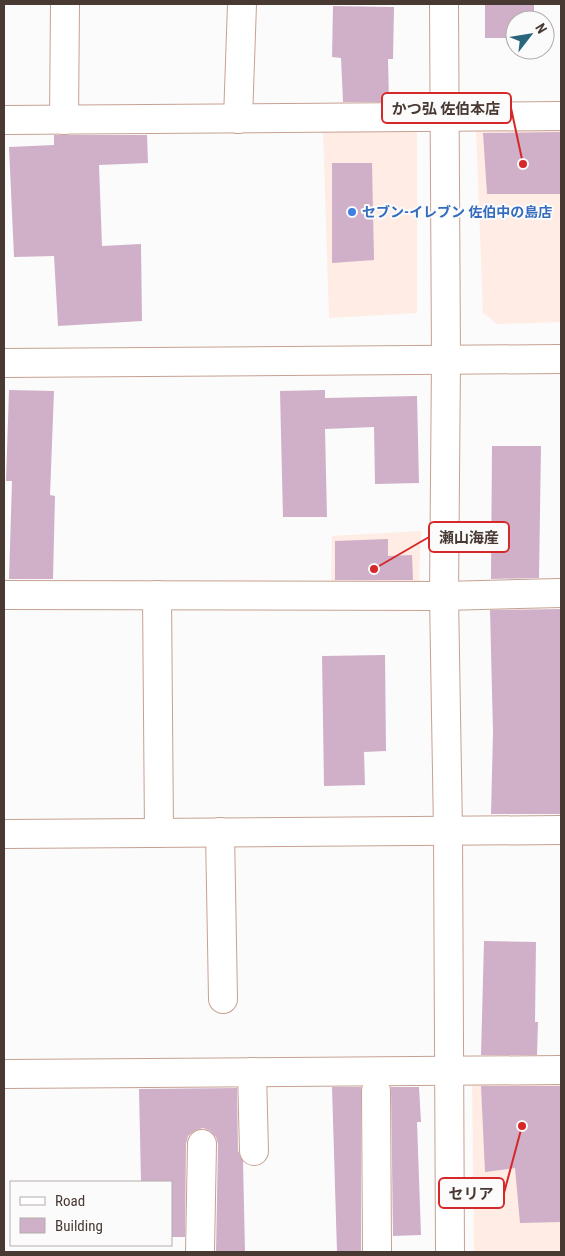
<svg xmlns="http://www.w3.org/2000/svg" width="565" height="1256" font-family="'Roboto Condensed','Noto Sans JP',sans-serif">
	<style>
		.built { fill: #ffece4 }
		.building { fill: #cfb0c8 }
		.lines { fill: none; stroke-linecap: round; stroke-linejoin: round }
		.minor-casing { stroke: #c6a192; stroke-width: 30 }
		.minor { stroke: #fff; stroke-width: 28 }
		.shop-dot { fill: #3f7fe0; stroke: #fbfbfb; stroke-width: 2 }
		.labels { text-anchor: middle; stroke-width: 4; stroke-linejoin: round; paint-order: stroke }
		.shop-label { font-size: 14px; font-weight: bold; fill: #366cbe; stroke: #fbfbfb; text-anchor: start }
		.leader { fill: none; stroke: #d62828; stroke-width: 2 }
		.callout-dot { fill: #d62828; stroke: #fbfbfb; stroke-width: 2 }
		.callout { fill: #fbfbfb; stroke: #d62828; stroke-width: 2 }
		.callout-label { font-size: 15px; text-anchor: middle; font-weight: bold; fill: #483933 }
	</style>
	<rect width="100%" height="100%" fill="#fbfbfb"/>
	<!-- built -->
	<g class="built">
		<path d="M417,125V313L329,318L323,129Z"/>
		<path d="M561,126V322L497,324L483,313L476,128Z"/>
		<path d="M421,531L419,583L331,585L332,536Z"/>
		<path d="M561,1082V1252H474L472,1083Z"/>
	</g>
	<!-- building -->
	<g class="building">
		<path d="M485,4H534V20H515V38H485Z"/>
		<path d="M333,6L394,7L393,59H388L389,102H343L341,58L332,57Z"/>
		<path d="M561,132V194H487L483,133Z"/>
		<path d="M54,135H147L148,163L99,165L102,246L141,244L142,321L58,326L54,256L14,257L9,147L54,145Z"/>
		<path d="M332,163H372L374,260L332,263Z"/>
		<path d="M9,390L54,391L50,495L55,496L53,579H9L12,481H6Z"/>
		<path d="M325,390V398L417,396L419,483L375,484L374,427L325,429L327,517H283L280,391Z"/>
		<path d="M492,446H541L539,578L491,579Z"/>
		<path d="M388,539V556L412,555L413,580H335V541Z"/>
		<path d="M561,609V814H491L493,732L490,610Z"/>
		<path d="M385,655L386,751L364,752L365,785L324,786L322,656Z"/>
		<path d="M484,941L536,942L535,1022H538L537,1055H481Z"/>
		<path d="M481,1086H561V1222L520,1223L515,1168L485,1172Z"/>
		<path d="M332,1087H361V1252H337Z"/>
		<path d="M391,1087H419L421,1122H417L421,1235L393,1236Z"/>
		<path d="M237,1088L238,1151L243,1161L245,1252H216L218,1144L216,1137L210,1131L203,1128L194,1131L188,1136L186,1144L185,1237H171V1182H141L139,1089Z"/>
	</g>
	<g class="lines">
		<!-- minor casing -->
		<g class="minor-casing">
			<g id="minor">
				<path d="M444,4L446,360L444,596L448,831L450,1252"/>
				<path d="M238,119L242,4"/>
				<path d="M4,120L561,116"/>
				<path d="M64,120L65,4"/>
				<path d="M4,363L561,359"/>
				<path d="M4,595L444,596L561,593"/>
				<path d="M157,595L159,833"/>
				<path d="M220,832L223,999"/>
				<path d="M4,834L561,830"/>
				<path d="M252,1072L254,1151"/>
				<path d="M4,1074L561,1070"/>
				<path d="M376,1091L377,1252"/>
				<path d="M200,1252L202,1144"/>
			</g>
		</g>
		<!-- minor -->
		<use href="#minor" class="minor"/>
	</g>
	<!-- markers -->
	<circle class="shop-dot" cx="352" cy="212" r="5"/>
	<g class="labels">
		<!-- shop labels -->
		<g class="shop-label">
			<text x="362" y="217">セブン-イレブン 佐伯中の島店</text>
		</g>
	</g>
	<!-- callouts -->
	<path class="leader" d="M523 164L511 108M374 569L429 537M522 1126L504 1193"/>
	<g class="callout-dot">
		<circle cx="523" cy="164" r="5"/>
		<circle cx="374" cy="569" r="5"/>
		<circle cx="522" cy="1126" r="5"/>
	</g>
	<g class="callout">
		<rect x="382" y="93" width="129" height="30" rx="5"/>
		<rect x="429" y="522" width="80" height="30" rx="5"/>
		<rect x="439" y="1178" width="65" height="30" rx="5"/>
	</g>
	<g class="callout-label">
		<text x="446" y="114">かつ弘 佐伯本店</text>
		<text x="469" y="543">瀬山海産</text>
		<text x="471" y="1199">セリア</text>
	</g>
	<!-- border -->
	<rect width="565" height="1256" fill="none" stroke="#483933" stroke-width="10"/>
	<!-- legend -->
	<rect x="10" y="1181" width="162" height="65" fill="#fbfbfb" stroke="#b3adab"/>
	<rect x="20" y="1197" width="25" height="8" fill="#ffffff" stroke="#b3adab"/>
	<text x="55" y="1206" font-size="15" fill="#483933">Road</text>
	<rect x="20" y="1218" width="25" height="15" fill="#cfb0c8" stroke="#b3adab"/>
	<text x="55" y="1231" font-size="15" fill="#483933">Building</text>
	<!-- north arrow -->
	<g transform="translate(530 35) rotate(59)"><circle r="24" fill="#fbfbfb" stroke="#b3adab"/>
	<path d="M0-4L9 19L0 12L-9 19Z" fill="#29657c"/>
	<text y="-8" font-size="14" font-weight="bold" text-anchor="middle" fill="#483933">N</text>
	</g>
</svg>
